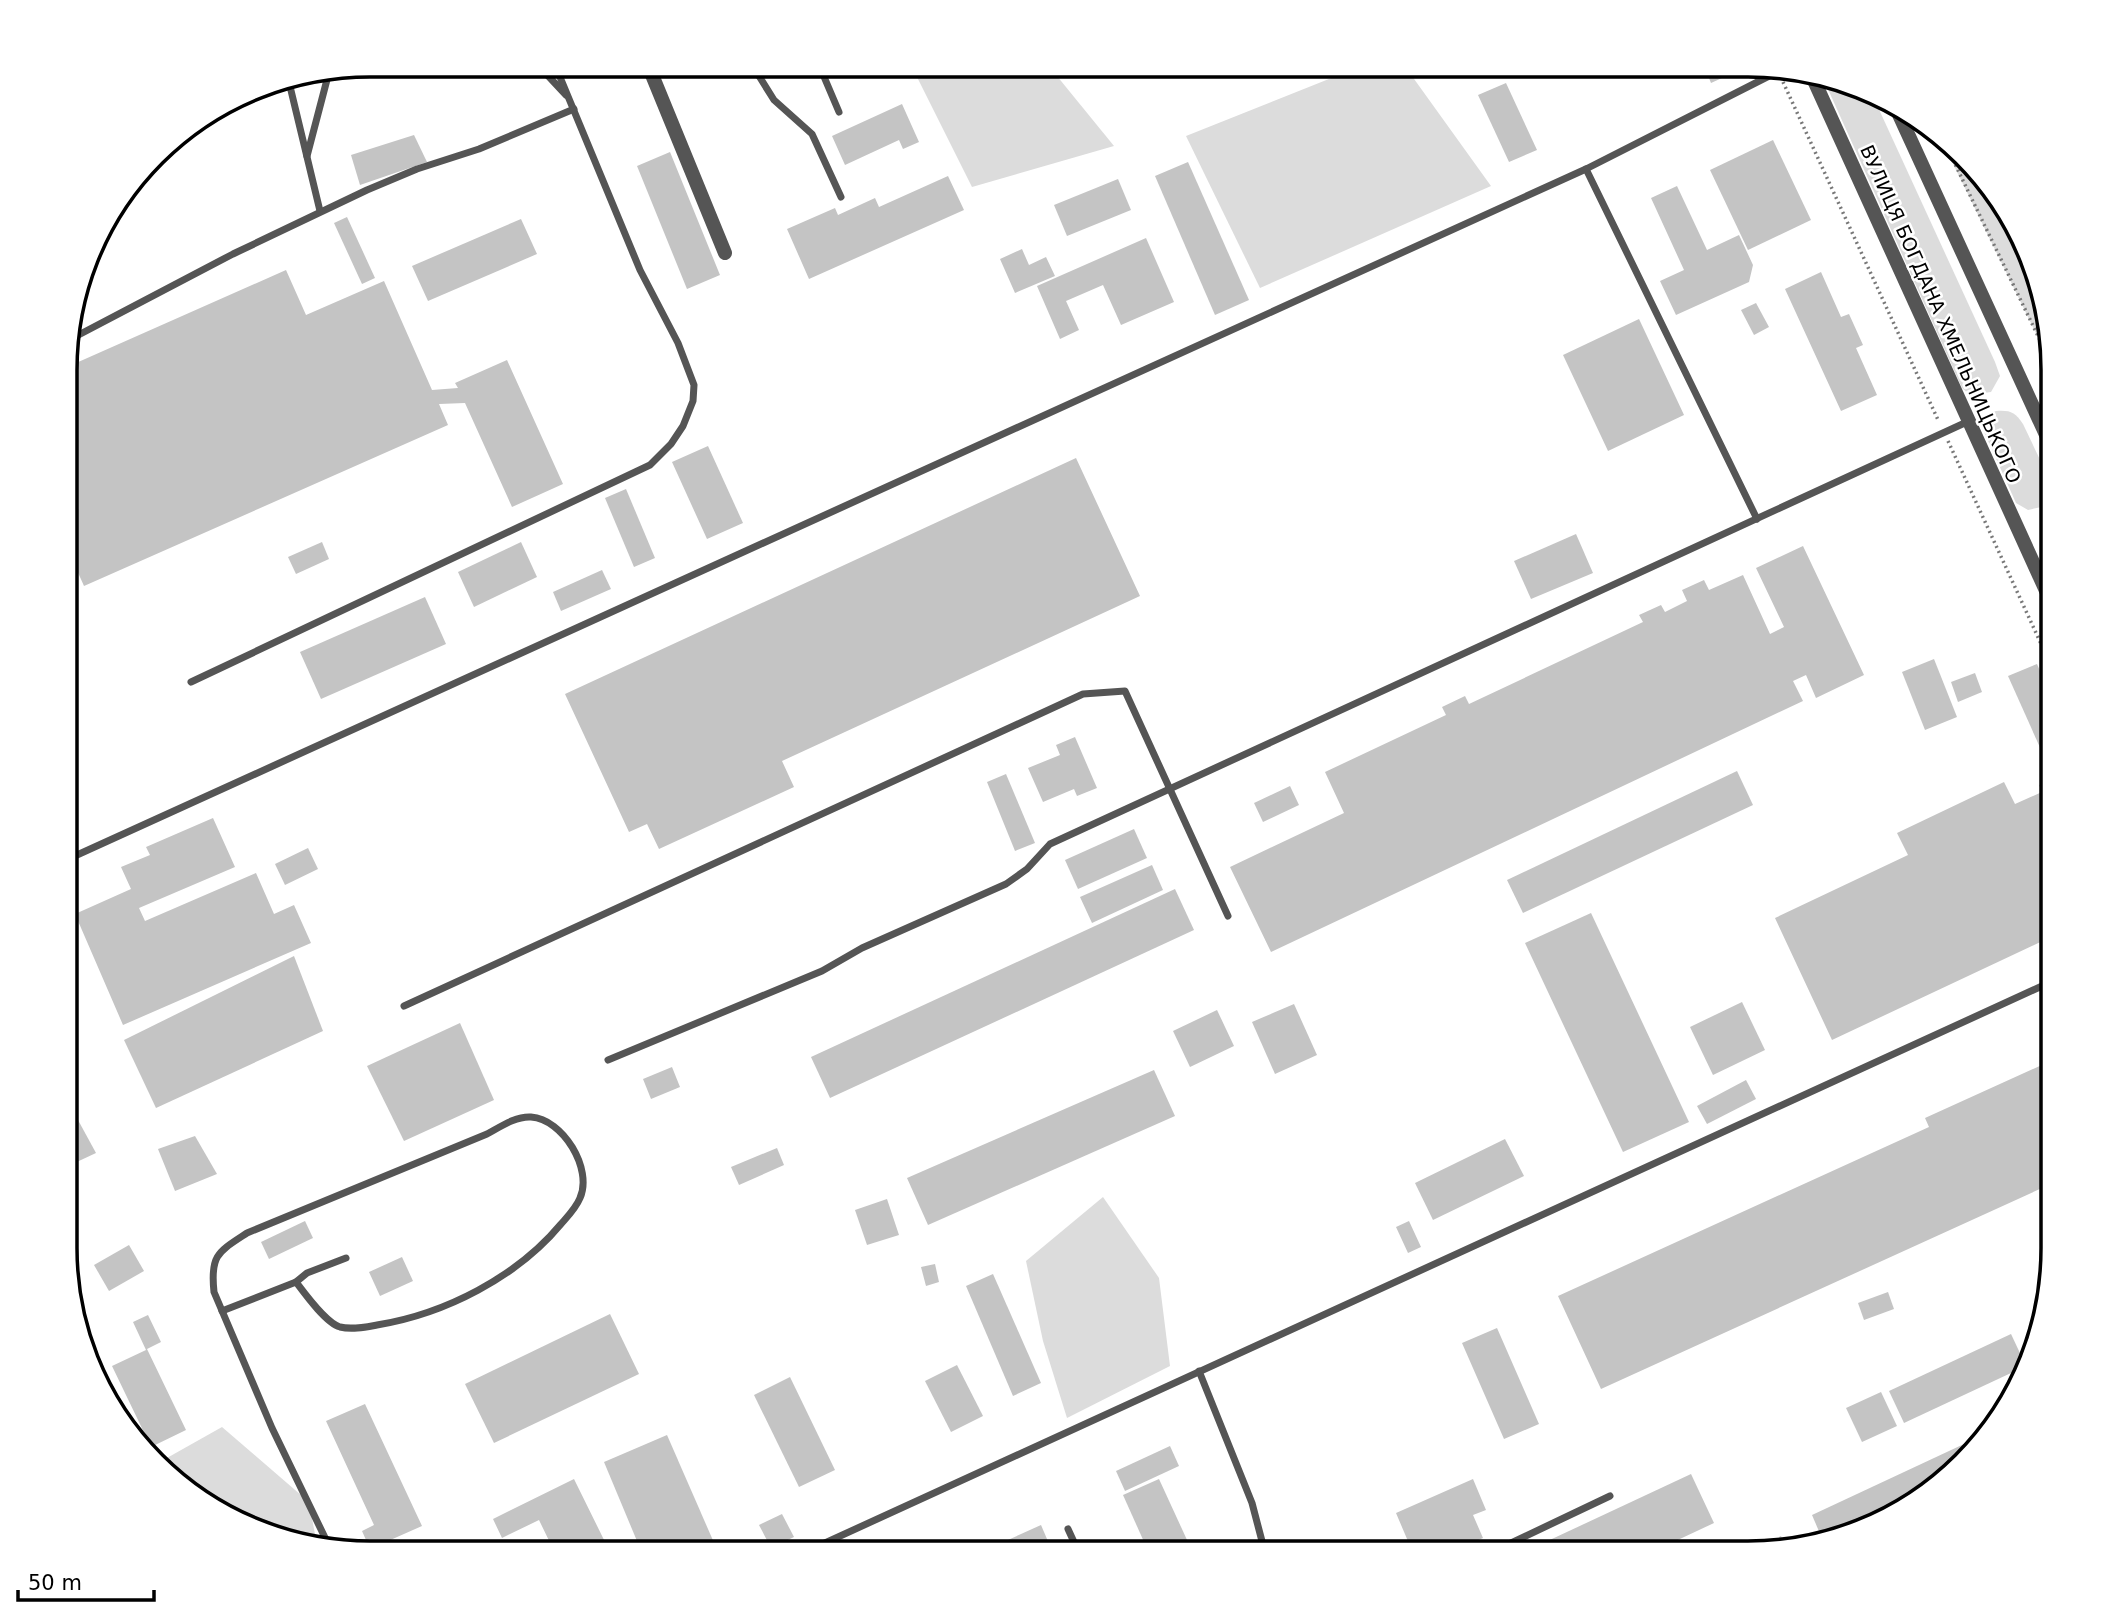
<svg xmlns="http://www.w3.org/2000/svg" width="2118" height="1618" font-family="'DejaVu Sans',sans-serif">
	<style>
		.green { fill: #dcdcdc }
		.building { fill: #c4c4c4 }
		.lines { fill: none; stroke-linecap: round; stroke-linejoin: round }
		.path { stroke: #777; stroke-width: 3.5; stroke-dasharray: 2 3.5; stroke-linecap: butt }
		.service { stroke: #555; stroke-width: 7 }
		.minor { stroke: #555; stroke-width: 14 }
		.tertiary { stroke: #555; stroke-width: 14 }
		.labels { text-anchor: middle; stroke-width: 5; stroke-linejoin: round; paint-order: stroke }
		.street-label { font-size: 19px; fill: #000; stroke: #fff }
		.rim { fill: none; stroke: #000; stroke-width: 3.5 }
	</style>
	<rect width="100%" height="100%" fill="#fff"/>
	<!-- green -->
	<g class="green">
		<path d="M911,65H1048L1114,146L972,187Z"/>
		<path d="M1364,65H1404L1491,186L1260,288L1186,136Z"/>
		<path d="M1823,78L1865,88L1871,92L1995,362L2000,376L1991,392L1970,395L1962,388Z"/>
		<path d="M1938,133L1949,140L2022,235L2053,368Z"/>
		<path d="M1996,411C2010,410 2015,412 2023,424L2053,487L2051,497L2046,506L2028,510L2016,503L1981,425L1986,415Z"/>
		<path d="M2053,533V580L2042,557L2044,541Z"/>
		<path d="M1103,1197L1159,1278L1170,1366L1067,1418L1043,1341L1026,1261Z"/>
		<path d="M222,1427L309,1502L317,1545L253,1530L169,1478L158,1463Z"/>
	</g>
	<!-- building -->
	<g class="building">
		<path d="M710,65H746L715,78Z"/>
		<path d="M1697,65H1730L1733,73L1711,83L1707,73L1702,76Z"/>
		<path d="M1506,83L1537,150L1509,162L1478,95Z"/>
		<path d="M902,104L919,142L903,149L899,140L845,165L832,136Z"/>
		<path d="M414,135L427,162L360,185L351,155Z"/>
		<path d="M1773,140L1811,220L1748,250L1710,170Z"/>
		<path d="M670,152L720,275L687,289L637,166Z"/>
		<path d="M1188,162L1249,300L1215,315L1155,176Z"/>
		<path d="M948,176L964,210L809,279L787,229L835,208L838,215L875,198L879,207Z"/>
		<path d="M1118,179L1131,210L1067,236L1054,205Z"/>
		<path d="M1677,186L1707,250L1739,235L1753,265L1749,282L1676,315L1660,281L1684,270L1651,198Z"/>
		<path d="M347,217L375,278L362,284L334,223Z"/>
		<path d="M521,219L537,254L428,301L412,266Z"/>
		<path d="M1146,238L1174,302L1121,325L1103,285L1066,301L1079,330L1060,339L1037,286Z"/>
		<path d="M1022,249L1029,265L1046,257L1055,276L1015,293L1000,259Z"/>
		<path d="M286,270L306,315L384,281L432,390L458,388L455,383L507,360L563,484L512,507L465,403L439,404L448,425L84,586L67,548V367Z"/>
		<path d="M1821,272L1841,317L1849,314L1863,345L1856,348L1877,395L1841,411L1785,289Z"/>
		<path d="M1756,303L1769,327L1754,335L1741,310Z"/>
		<path d="M1639,319L1684,415L1608,451L1563,355Z"/>
		<path d="M708,446L743,523L707,539L672,462Z"/>
		<path d="M1076,458L1140,596L782,761L794,787L659,849L647,824L629,832L565,694Z"/>
		<path d="M626,489L655,558L634,567L605,498Z"/>
		<path d="M1576,534L1593,573L1531,599L1514,561Z"/>
		<path d="M322,542L329,559L296,574L288,557Z"/>
		<path d="M521,542L537,577L474,607L458,572Z"/>
		<path d="M1803,546L1864,675L1816,698L1806,675L1793,681L1803,701L1271,952L1230,867L1344,813L1325,772L1446,715L1442,707L1465,696L1469,704L1643,622L1639,615L1661,605L1665,612L1687,601L1682,590L1704,580L1709,590L1743,575L1770,634L1784,627L1756,568Z"/>
		<path d="M602,570L611,589L561,611L553,592Z"/>
		<path d="M425,597L446,644L321,699L300,652Z"/>
		<path d="M1934,659L1957,717L1925,730L1902,672Z"/>
		<path d="M2037,664L2053,701V747L2042,752L2008,676Z"/>
		<path d="M1975,673L1982,692L1958,702L1951,682Z"/>
		<path d="M1075,737L1097,788L1077,796L1074,789L1043,802L1028,768L1060,755L1056,745Z"/>
		<path d="M1737,771L1753,805L1523,913L1507,880Z"/>
		<path d="M1006,774L1035,843L1015,851L987,782Z"/>
		<path d="M2053,779V936L1832,1040L1775,918L1908,855L1897,833L2004,782L2015,804L2042,792L2039,785Z"/>
		<path d="M1290,786L1299,805L1263,822L1254,803Z"/>
		<path d="M213,818L235,867L139,908L145,921L256,873L274,914L294,905L311,943L123,1025L75,914L131,889L121,867L150,855L146,847Z"/>
		<path d="M1134,829L1147,858L1078,889L1065,860Z"/>
		<path d="M308,848L318,869L285,885L275,864Z"/>
		<path d="M1152,865L1163,890L1092,923L1080,897Z"/>
		<path d="M1175,889L1194,930L830,1098L811,1057Z"/>
		<path d="M1591,913L1689,1122L1623,1152L1525,943Z"/>
		<path d="M294,956L323,1031L156,1108L124,1040Z"/>
		<path d="M1742,1002L1765,1050L1713,1075L1690,1027Z"/>
		<path d="M1294,1004L1317,1055L1275,1074L1252,1022Z"/>
		<path d="M1217,1010L1234,1046L1190,1067L1173,1031Z"/>
		<path d="M460,1023L494,1100L404,1141L367,1066Z"/>
		<path d="M2053,1060V1183L1601,1389L1558,1296L1929,1127L1925,1118Z"/>
		<path d="M672,1067L680,1087L651,1099L643,1079Z"/>
		<path d="M1154,1070L1175,1116L928,1225L907,1178Z"/>
		<path d="M1746,1080L1756,1099L1707,1124L1697,1106Z"/>
		<path d="M72,1109L96,1153L66,1167V1112Z"/>
		<path d="M195,1136L217,1174L175,1191L158,1149Z"/>
		<path d="M1505,1139L1524,1176L1433,1220L1415,1183Z"/>
		<path d="M777,1148L784,1165L739,1185L731,1167Z"/>
		<path d="M887,1199L899,1235L867,1245L855,1210Z"/>
		<path d="M305,1221L313,1238L269,1259L261,1242Z"/>
		<path d="M1409,1221L1421,1247L1408,1253L1396,1227Z"/>
		<path d="M129,1245L144,1271L109,1291L94,1265Z"/>
		<path d="M402,1257L413,1281L380,1296L369,1272Z"/>
		<path d="M935,1264L939,1282L926,1286L921,1267Z"/>
		<path d="M993,1274L1041,1383L1013,1396L966,1286Z"/>
		<path d="M1888,1292L1894,1309L1864,1320L1858,1303Z"/>
		<path d="M610,1314L639,1374L494,1443L465,1384Z"/>
		<path d="M148,1315L161,1342L147,1349L186,1430L151,1447L112,1366L146,1350L133,1322Z"/>
		<path d="M1497,1328L1539,1424L1504,1439L1462,1343Z"/>
		<path d="M2011,1334L2026,1366L1904,1423L1889,1391Z"/>
		<path d="M957,1365L983,1416L951,1432L925,1381Z"/>
		<path d="M790,1377L835,1470L799,1487L754,1395Z"/>
		<path d="M1881,1392L1897,1426L1862,1442L1846,1408Z"/>
		<path d="M365,1404L422,1526L370,1549L362,1531L374,1525L326,1421Z"/>
		<path d="M667,1435L715,1545L698,1553H642L604,1462Z"/>
		<path d="M1964,1444L1969,1456L1883,1522L1821,1536L1812,1515Z"/>
		<path d="M1170,1446L1179,1466L1125,1491L1116,1471Z"/>
		<path d="M1691,1474L1714,1523L1650,1553H1522Z"/>
		<path d="M574,1479L607,1546L592,1553H555L539,1520L502,1538L493,1519Z"/>
		<path d="M1159,1479L1193,1553H1149L1123,1495Z"/>
		<path d="M1473,1479L1486,1510L1473,1515L1483,1538L1448,1553H1413L1396,1513Z"/>
		<path d="M782,1514L794,1537L771,1548L759,1525Z"/>
		<path d="M1041,1525L1053,1553H979Z"/>
		<path d="M1781,1536L1785,1545L1744,1553Z"/>
	</g>
	<g class="lines">
		<!-- path -->
		<g class="path">
			<path d="M1783,82L1939,422"/>
			<path d="M1941,135L2052,365"/>
			<path d="M1948,441L2053,670"/>
		</g>
		<!-- service -->
		<g class="service">
			<path d="M538,65L566,95"/>
			<path d="M764,65L759,76L774,100L812,134L841,197"/>
			<path d="M819,65L839,112"/>
			<path d="M288,78L320,211"/>
			<path d="M307,156L329,72"/>
			<path d="M1586,169L1757,519"/>
			<path d="M67,341L233,254L367,190L417,169L479,149L574,109"/>
			<path d="M191,682L650,465L671,444L683,426L693,401L694,385L678,343L640,270L555,65"/>
			<path d="M66,860L1586,169L1783,69"/>
			<path d="M404,1006L1083,694L1125,691L1228,916"/>
			<path d="M608,1060L822,971L862,948L1006,884L1027,869L1050,844L1969,421"/>
			<path d="M222,1311L296,1282"/>
			<path d="M1199,1371L1252,1503L1263,1545L1268,1553"/>
			<path d="M1068,1529L1079,1553"/>
			<path d="M330,1548L272,1428L214,1292C210,1255 218,1252 247,1233L487,1134C500,1127 516,1116 531,1117C563,1119 593,1169 580,1198C576,1208 568,1216 561,1224C517,1277 445,1314 377,1325C366,1327 352,1330 340,1327C326,1323 305,1294 296,1282L307,1273L346,1258"/>
			<path d="M803,1553L2053,981"/>
			<path d="M1250,1553L1263,1545"/>
			<path d="M1490,1553L1610,1496"/>
		</g>
		<!-- minor -->
		<path class="minor" d="M648,65L725,253"/>
		<!-- tertiary -->
		<g class="tertiary">
			<path d="M1812,76L2053,606"/>
			<path d="M1896,108L2053,450"/>
		</g>
	</g>
	<g class="labels">
		<!-- street labels -->
		<g class="street-label">
			<text transform="translate(1941 314) rotate(66)" y="7">ВУЛИЦЯ БОГДАНА ХМЕЛЬНИЦЬКОГО</text>
		</g>
	</g>
	<!-- crop -->
	<path d="M0 0H2118V1618H0ZM370 77H1748A293 293 0 0 1 2041 370V1248A293 293 0 0 1 1748 1541H370A293 293 0 0 1 77 1248V370A293 293 0 0 1 370 77Z" fill="#fff" fill-rule="evenodd"/>
	<path class="rim" d="M370 77H1748A293 293 0 0 1 2041 370V1248A293 293 0 0 1 1748 1541H370A293 293 0 0 1 77 1248V370A293 293 0 0 1 370 77Z"/>
	<!-- scale -->
	<path d="M18 1590v10h136v-10" fill="none" stroke="#000000" stroke-width="3.5"/>
	<text x="28" y="1590" font-size="21" fill="#000000" stroke="#ffffff" stroke-width="5" paint-order="stroke">50 m</text>
</svg>
